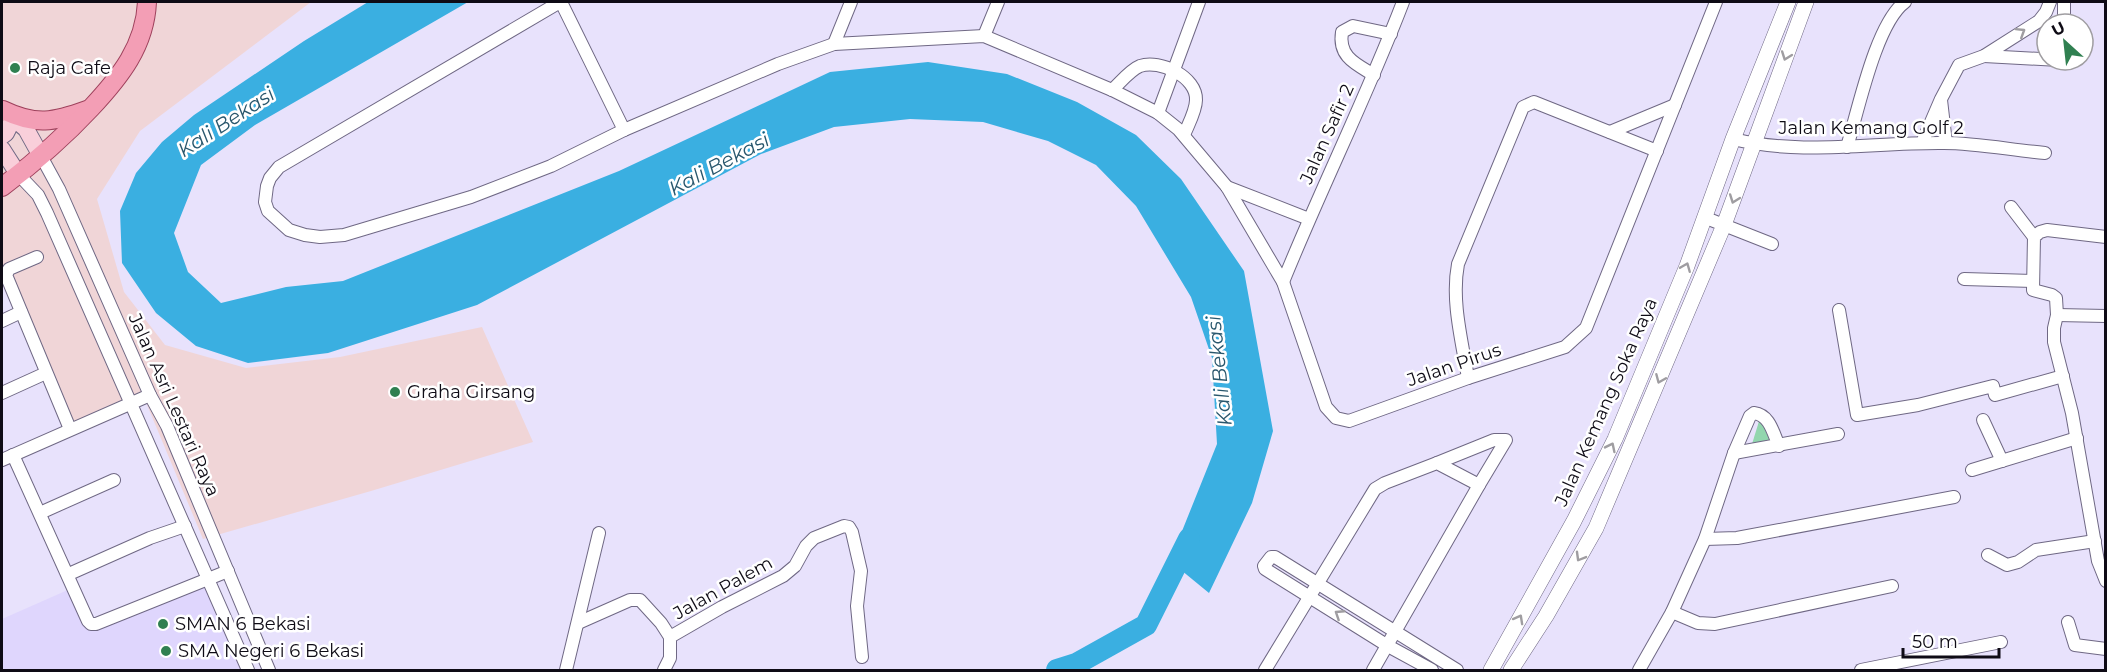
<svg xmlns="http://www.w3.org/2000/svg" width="2107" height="672" font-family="Montserrat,sans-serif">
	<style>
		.commercial { fill: #f0d5d7 }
		.built { fill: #dfd6fd }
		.green { fill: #92d6ae }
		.water { fill: #3aafe1 }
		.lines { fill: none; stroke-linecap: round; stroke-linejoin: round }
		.river { stroke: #3aafe1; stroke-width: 22 }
		.minor-casing { stroke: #6f6884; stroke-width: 14 }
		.tertiary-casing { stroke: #6f6884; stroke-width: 16 }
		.secondary-casing { stroke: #6f6884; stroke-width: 18 }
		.primary-casing { stroke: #9e415c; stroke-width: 20 }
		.minor { stroke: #fff; stroke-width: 12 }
		.tertiary { stroke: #fff; stroke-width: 15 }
		.secondary { stroke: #f9cfda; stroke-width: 16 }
		.primary { stroke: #f39eb5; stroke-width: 18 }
		.oneway { stroke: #9f9da1 }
		.poi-dot { fill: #308051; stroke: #fff; stroke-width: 2 }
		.labels { text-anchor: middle; stroke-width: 5; stroke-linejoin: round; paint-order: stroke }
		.poi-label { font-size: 18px; fill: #0e0b15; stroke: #fff; text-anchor: start }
		.street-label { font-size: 18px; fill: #0e0b15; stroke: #fff }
		.water-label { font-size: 20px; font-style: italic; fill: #29576d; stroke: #fff }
	</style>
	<rect width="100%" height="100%" fill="#e8e2fc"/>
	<!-- commercial -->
	<path class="commercial" d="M2,2H311L140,131L97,199L124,292L165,345L246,368L340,357L482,327L533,442L371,491L203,539L145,400L67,434L2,283Z"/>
	<!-- built -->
	<path class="built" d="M207,583L244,670H2V619L70,589L90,628Z"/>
	<!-- green -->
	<path class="green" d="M1760,418L1770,441L1752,444Z"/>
	<!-- water -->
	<path class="water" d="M368,2H468L255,125L201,165L174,233L188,272L221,303L286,287L343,281L619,171L830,72L928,62L1007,74L1077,102L1136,135L1181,179L1244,271L1273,431L1252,503L1209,593L1170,561L1217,444L1212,358L1191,297L1136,206L1096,165L1048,141L983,122L910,119L834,127L761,154L477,305L328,353L248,363L196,346L156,313L122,263L120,211L136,173L162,142L194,115L304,41Z"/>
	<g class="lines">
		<!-- river -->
		<path class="river" d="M1057,670L1076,664L1146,625L1189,539"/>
		<!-- minor casing -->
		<g class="minor-casing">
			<g id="minor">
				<path d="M560,2L279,167L270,178L267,186L265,202L268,211L289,230L305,235L320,237L344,235L471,197L551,166L624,130L778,64L834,44L984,36L1112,90L1158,113L1178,129L1227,187L1283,282L1326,407L1336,418L1349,421L1468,378L1565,347L1586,328L1716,2"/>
				<path d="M561,2L624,130"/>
				<path d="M2064,24V2"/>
				<path d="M984,36L998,2"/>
				<path d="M834,44L851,2"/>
				<path d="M1984,56L2059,60"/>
				<path d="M1374,75C1356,64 1338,57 1342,32L1353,26L1391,34"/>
				<path d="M1112,90C1120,83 1130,70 1140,66C1160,59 1197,77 1196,100C1196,111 1188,125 1184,135"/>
				<path d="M1941,100L1946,143"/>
				<path d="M1158,113L1199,2"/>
				<path d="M1610,132L1675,105"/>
				<path d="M1733,139C1802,156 1874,142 1944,143C1977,143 2011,150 2045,153"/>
				<path d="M1922,143L1941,99L1959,65L1984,56L2039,21L2046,12L2050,2"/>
				<path d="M1847,147C1858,111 1876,23 1905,2"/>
				<path d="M41,156L59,189L150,395L167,426L269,670"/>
				<path d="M18,174L38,195L47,213L248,670"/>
				<path d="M1227,187L1309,219"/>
				<path d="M2011,207L2034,237"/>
				<path d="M1706,218L1772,244"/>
				<path d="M2106,237L2047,230L2040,232L2034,237L2033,290L2052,295L2056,298L2057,315L2054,328V342L2072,413L2098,561L2106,581"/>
				<path d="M37,257L9,269L6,275L70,429"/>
				<path d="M1964,279L2033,281"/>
				<path d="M1283,282C1321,188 1367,96 1403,2"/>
				<path d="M1839,310L1857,415L1918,405L1993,386L1995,395L2063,376"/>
				<path d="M2057,315L2106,316"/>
				<path d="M2,321L21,312"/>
				<path d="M1468,378C1462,341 1451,301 1458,264L1523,107L1534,102L1657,151"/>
				<path d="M2,393L46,373"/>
				<path d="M1983,420L2002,461"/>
				<path d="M1734,453L1838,434"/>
				<path d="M13,455L88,621L91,624H96L228,571"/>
				<path d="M2,460L150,395"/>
				<path d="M1437,463L1494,440H1506L1479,485"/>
				<path d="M1972,470L2077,438"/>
				<path d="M40,513L114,480"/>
				<path d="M1705,539L1737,538L1954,497"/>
				<path d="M1988,555L2007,565L2018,562L2036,550L2095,541"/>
				<path d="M69,574L150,538L185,526"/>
				<path d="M1672,612L1698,623L1715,624L1892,586"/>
				<path d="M2068,622L2075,645L2106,649"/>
				<path d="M578,623L630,600H640L661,623L670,637"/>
				<path d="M566,670L599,533"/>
				<path d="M664,670L670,658V637L722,607L783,576L795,566L806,546L814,538L844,526L849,527L852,532L861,571L857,606L862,657"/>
				<path d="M1265,670L1375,489L1385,483L1437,463L1479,485L1373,670"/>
				<path d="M1432,670L1388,646L1265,569L1264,566L1271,557H1275L1457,670"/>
				<path d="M1639,670L1672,612L1705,539L1734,453L1750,416L1754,413C1770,415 1773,433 1779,446"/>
				<path d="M1861,670L2001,642"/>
			</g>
		</g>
		<!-- tertiary casing -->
		<g class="tertiary-casing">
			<g id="tertiary">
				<path d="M1491,670L1574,521L1615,439L1687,266L1733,139L1788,2"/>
				<path d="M1511,670L1546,616L1596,528L1724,225L1806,2"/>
			</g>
		</g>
		<!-- secondary casing -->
		<g class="secondary-casing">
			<g id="secondary">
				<path d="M7,113L26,129L41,156"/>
				<path d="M2,136L6,133L13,119"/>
				<path d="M2,149L18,174"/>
			</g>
		</g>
		<!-- primary casing -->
		<g class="primary-casing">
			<g id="primary">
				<path d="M3,110C36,126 54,122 87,110"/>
				<path d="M2,187C34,163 63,138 91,108C120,77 145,46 147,2"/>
			</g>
		</g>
		<!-- minor -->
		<use href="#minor" class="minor"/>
		<!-- tertiary -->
		<use href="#tertiary" class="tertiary"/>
		<!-- secondary -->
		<use href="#secondary" class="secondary"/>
		<!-- primary -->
		<use href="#primary" class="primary"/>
	</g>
	<!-- one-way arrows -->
	<defs><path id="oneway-chevron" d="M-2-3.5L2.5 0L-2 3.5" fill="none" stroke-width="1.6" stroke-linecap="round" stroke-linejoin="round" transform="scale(1.5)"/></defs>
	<g class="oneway">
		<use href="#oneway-chevron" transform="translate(2021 32) rotate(-32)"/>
		<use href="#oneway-chevron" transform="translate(1786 56) rotate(110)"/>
		<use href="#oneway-chevron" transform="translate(1734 199) rotate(110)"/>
		<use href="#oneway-chevron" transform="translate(1686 267) rotate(-68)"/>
		<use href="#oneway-chevron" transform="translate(1660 379) rotate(113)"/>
		<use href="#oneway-chevron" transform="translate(1611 447) rotate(-64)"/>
		<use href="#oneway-chevron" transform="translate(1580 557) rotate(120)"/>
		<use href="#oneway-chevron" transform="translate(1339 614) rotate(-147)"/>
		<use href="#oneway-chevron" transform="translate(1519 619) rotate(-61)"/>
	</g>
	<!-- markers -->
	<g class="poi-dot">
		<circle cx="15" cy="68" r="6"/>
		<circle cx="395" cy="392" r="6"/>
		<circle cx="163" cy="624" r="6"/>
		<circle cx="166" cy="651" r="6"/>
	</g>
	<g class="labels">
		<!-- poi labels -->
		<g class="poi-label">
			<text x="27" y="74">Raja Cafe</text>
			<text x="407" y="398">Graha Girsang</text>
			<text x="175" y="630">SMAN 6 Bekasi</text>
			<text x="178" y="657">SMA Negeri 6 Bekasi</text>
		</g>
		<!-- street labels -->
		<g class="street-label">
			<text x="1871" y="134">Jalan Kemang Golf 2</text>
			<text transform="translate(1327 134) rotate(-66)" y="6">Jalan Safir 2</text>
			<text transform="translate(1454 365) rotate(-19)" y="6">Jalan Pirus</text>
			<text transform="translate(1606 402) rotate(-66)" y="6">Jalan Kemang Soka Raya</text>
			<text transform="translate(174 405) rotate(66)" y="6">Jalan Asri Lestari Raya</text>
			<text transform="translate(723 588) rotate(-29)" y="6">Jalan Palem</text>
		</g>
		<!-- water labels -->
		<g class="water-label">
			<text transform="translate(226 122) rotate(-33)" y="7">Kali Bekasi</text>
			<text transform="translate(719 164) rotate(-28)" y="7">Kali Bekasi</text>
			<text transform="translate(1219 371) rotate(-96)" y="7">Kali Bekasi</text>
		</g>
	</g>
	<!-- border -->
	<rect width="2107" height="672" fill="none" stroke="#0e0b15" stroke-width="6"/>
	<!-- north arrow -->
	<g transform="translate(2065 42) rotate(333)"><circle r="28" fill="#ffffff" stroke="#9f9da1" stroke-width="1.5"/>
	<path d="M0-4.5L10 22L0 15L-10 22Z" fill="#308051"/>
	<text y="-9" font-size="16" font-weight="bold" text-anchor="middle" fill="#0e0b15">U</text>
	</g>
	<!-- scale -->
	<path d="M1903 648v9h96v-9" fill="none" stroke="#0e0b15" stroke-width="3"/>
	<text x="1912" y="648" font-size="18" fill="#0e0b15" stroke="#ffffff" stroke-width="4.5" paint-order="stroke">50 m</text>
</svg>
